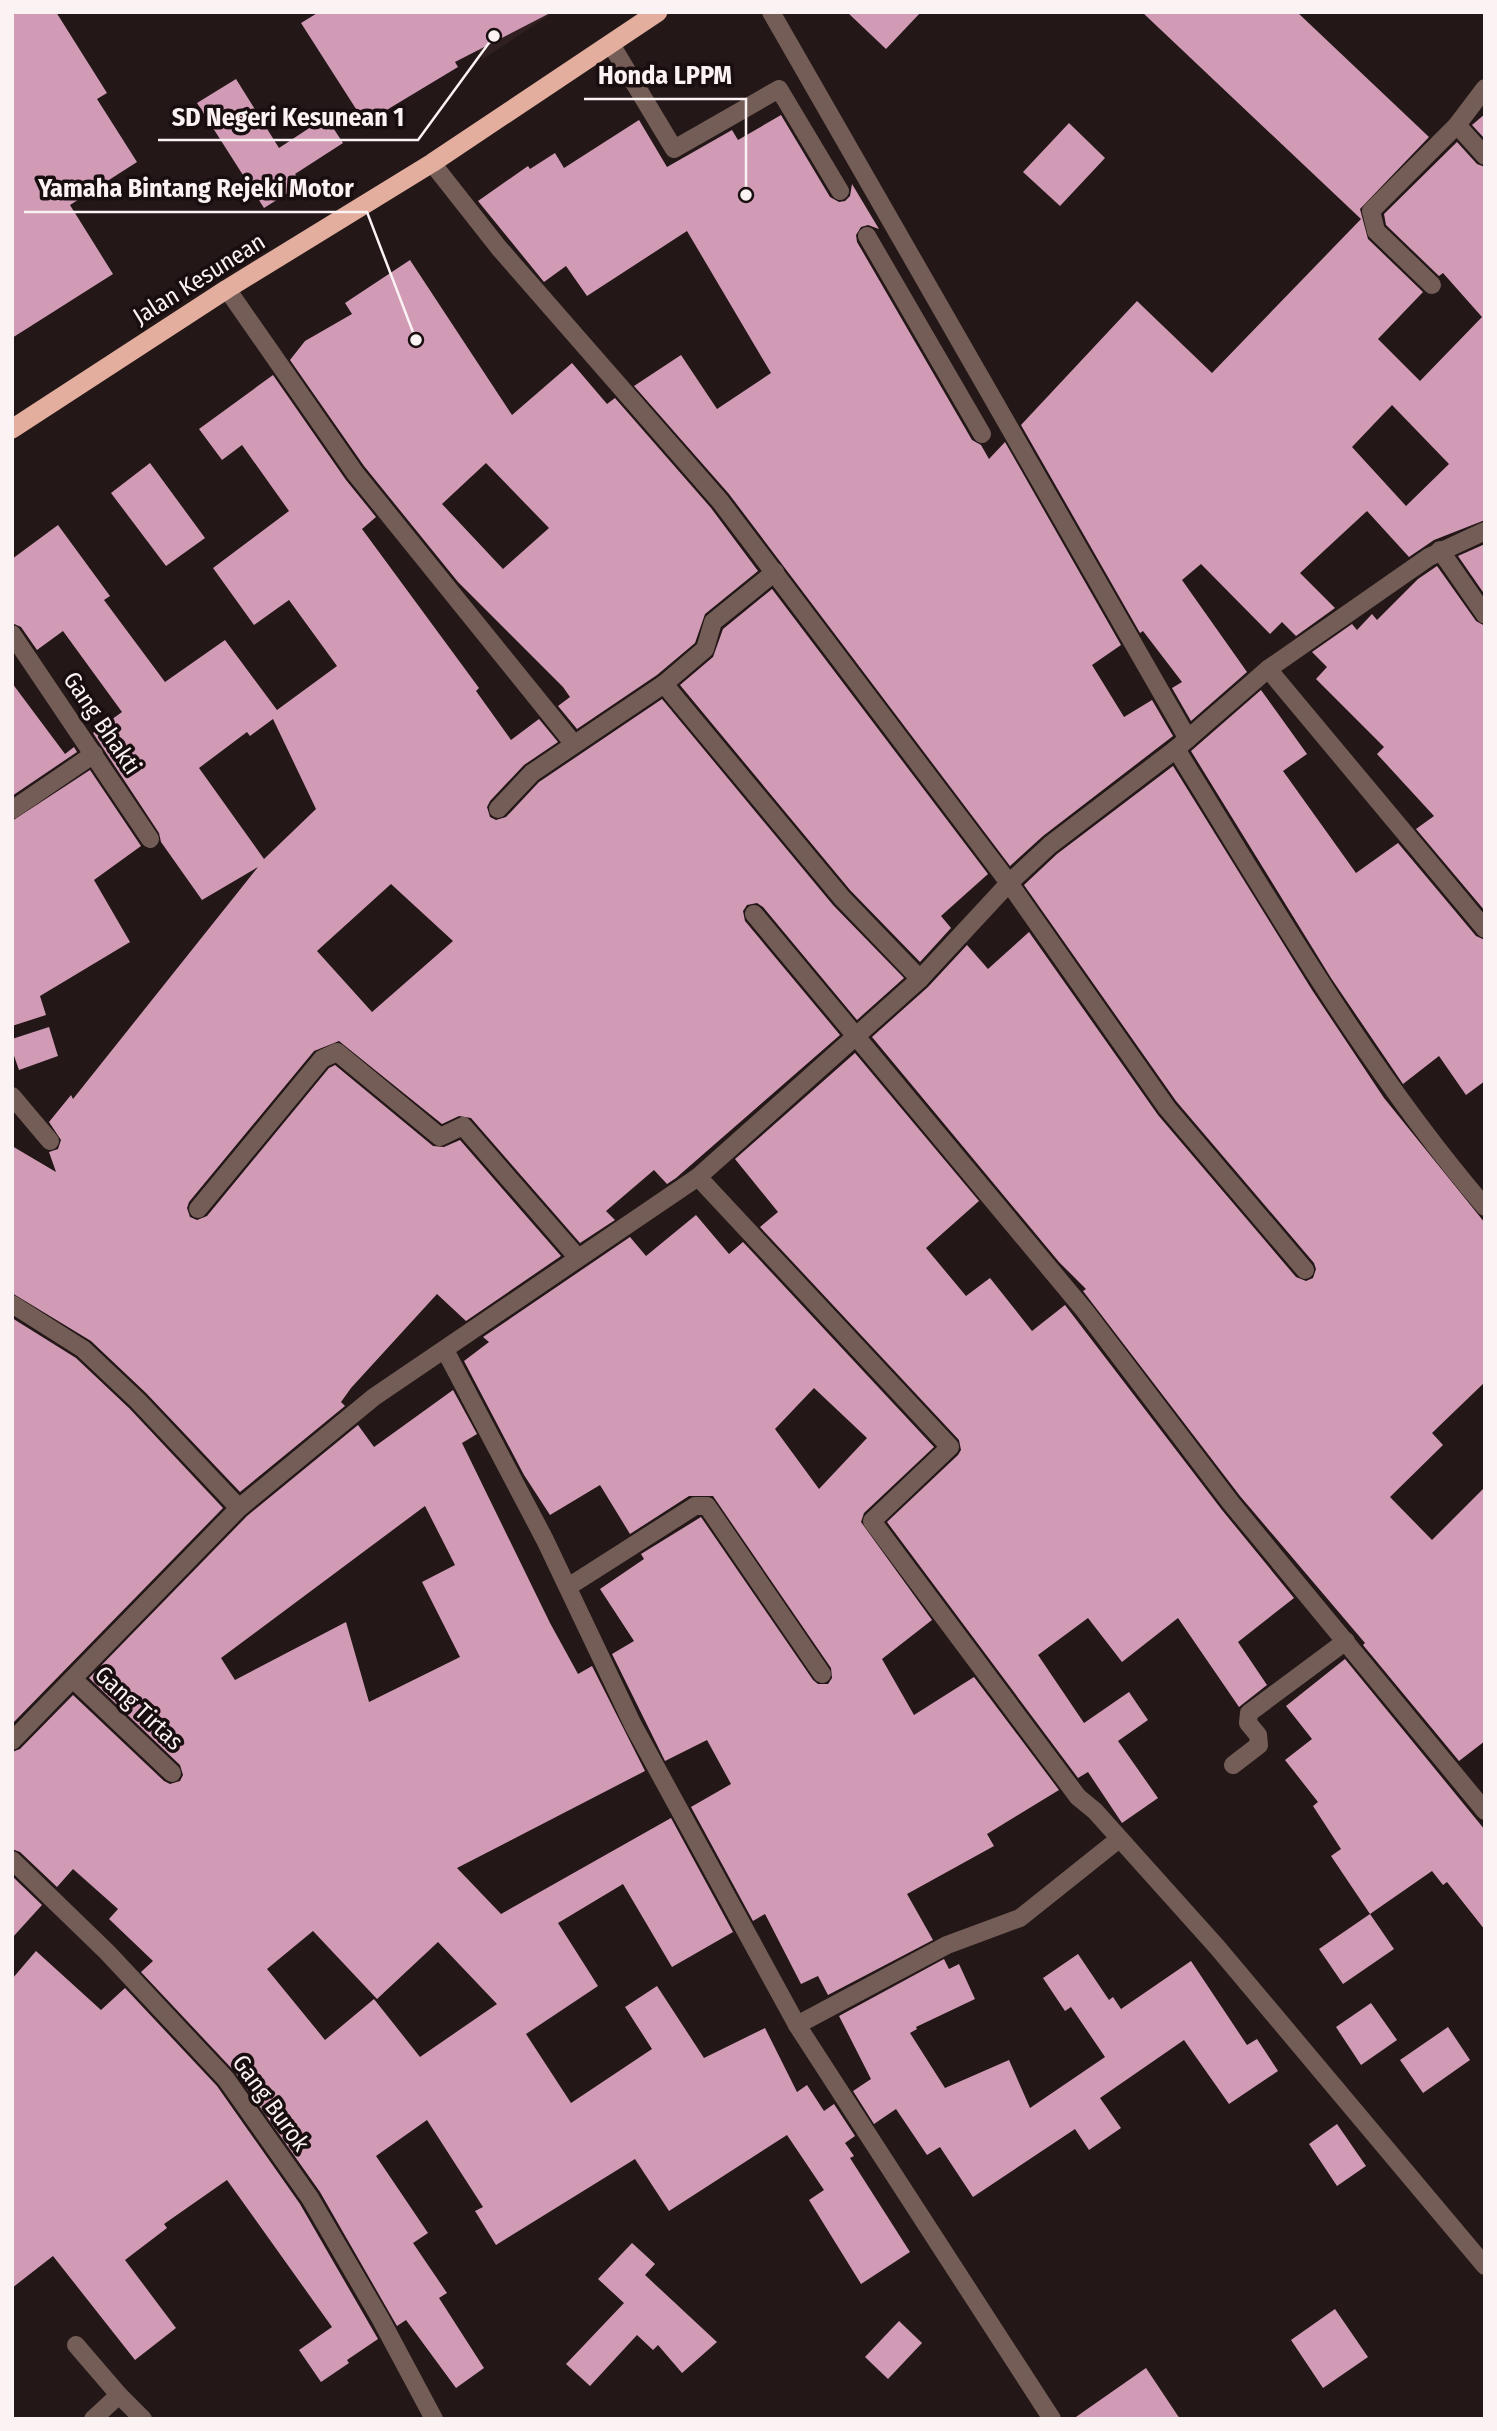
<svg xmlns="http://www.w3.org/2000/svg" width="1497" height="2431" font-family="'Fira Sans Condensed',sans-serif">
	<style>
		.built { fill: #312021 }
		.building { fill: #d19bb5; fill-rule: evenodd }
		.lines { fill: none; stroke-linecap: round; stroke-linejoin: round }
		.service { stroke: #745d56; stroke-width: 18 }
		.minor { stroke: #745d56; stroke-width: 18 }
		.trunk { stroke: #e3ae9e; stroke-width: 19 }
		.labels { text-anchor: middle; stroke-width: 7; stroke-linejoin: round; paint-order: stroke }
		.street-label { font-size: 24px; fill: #fbf2f3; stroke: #190e0f }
		.leader { fill: none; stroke: #fbf2f3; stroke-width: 2.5 }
		.callout-dot { fill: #fbf2f3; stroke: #190e0f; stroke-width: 2.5 }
		.callout-label { font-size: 26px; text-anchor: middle; font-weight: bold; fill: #fbf2f3; stroke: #190e0f; stroke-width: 7; stroke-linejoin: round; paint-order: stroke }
	</style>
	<rect width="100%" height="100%" fill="#231718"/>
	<!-- built -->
	<path class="built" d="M456,12H554L483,59Z"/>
	<!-- building -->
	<g class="building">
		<path d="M12,12H56L107,93L97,99L137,162L70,205L113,274L12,338Z"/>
		<path d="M319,12H552L455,62L458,67L365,123L301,23Z"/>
		<path d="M847,12H921L886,49Z"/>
		<path d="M1142,12H1297L1429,137L1360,209L1368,239L1423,292L1378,339L1420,381L1482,317L1443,273L1439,276L1386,225L1384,214L1457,142L1477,164L1485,167V520L1434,540L1409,557L1367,511L1300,573L1335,608L1296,636L1282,622L1270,634L1201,564L1182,580L1247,672L1191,721L1172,688L1182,682L1143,631L1140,633L1021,425L1137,301L1212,373L1361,219ZM1392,405L1449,464L1406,506L1352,447Z"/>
		<path d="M236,79L279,148L326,117L343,143L295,174L302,184L264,208L197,103Z"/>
		<path d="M1485,114V139L1472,125Z"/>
		<path d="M781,115L830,197L839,202L845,201L850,196L852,184L879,229L868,225L861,227L856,235L857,242L972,440L981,445L989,459L1005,442L1121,645L1092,665L1124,717L1152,700L1173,736L1043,836L1010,866L729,494L634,386L681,355L717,409L771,373L687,231L587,296L566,266L544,282L478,201L528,166L530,169L555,153L564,168L639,120L667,167L732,130L738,140Z"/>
		<path d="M1069,123L1105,158L1060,206L1023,172Z"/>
		<path d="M410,260L512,415L572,363L607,404L615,398L711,508L758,571L705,614L695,643L657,675L577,729L558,706L570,697L563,687L458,582L364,466L290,360L305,341L352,314L345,303ZM486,463L549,528L503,569L442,504Z"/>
		<path d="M273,375L346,480L376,517L362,529L479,688L476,691L511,740L539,719L558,742L524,765L490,801L487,807L490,817L496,820L506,817L539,782L662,699L833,905L904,978L857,1020L763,907L757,903L747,905L743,911L745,921L840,1035L676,1178L667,1184L654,1170L606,1211L615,1220L580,1243L471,1118L459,1116L442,1124L339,1041L314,1051L189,1202L187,1208L190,1217L197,1220L207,1216L329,1068L335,1065L433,1146L444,1147L460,1140L561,1256L466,1321L437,1294L351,1388L341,1402L345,1406L240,1492L146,1393L91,1341L12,1293V1146L56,1172L49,1152L58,1149L61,1140L49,1122L71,1095L73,1099L258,867L202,900L161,842L159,833L93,733L122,712L63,631L37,650L21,627L12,623V559L58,525L110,596L104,600L165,682L225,640L277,710L337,666L289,600L254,625L213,568L289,511L242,445L222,460L199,429ZM273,719L316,809L264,859L199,768L247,732L250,736ZM391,884L453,941L372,1012L317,951Z"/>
		<path d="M150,463L205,538L166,566L111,493Z"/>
		<path d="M1485,544V595L1458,556Z"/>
		<path d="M1437,566L1476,621L1485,626V911L1416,829L1434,816L1377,754L1384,747L1316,679L1327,667L1312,652L1352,624L1357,630L1372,614L1377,620L1418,579Z"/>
		<path d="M772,589L988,874L941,916L951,928L920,962L850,890L680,685L713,657L723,629Z"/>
		<path d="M12,683L65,754L74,747L77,752L12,796Z"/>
		<path d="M1261,690L1307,754L1283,771L1356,873L1398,843L1476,936L1485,940V1081L1466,1095L1439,1056L1403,1084L1331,978L1191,751Z"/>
		<path d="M1173,766L1312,990L1384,1098L1485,1223V1382L1432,1433L1443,1445L1390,1497L1432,1540L1485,1487V1741L1459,1761L1363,1645L1365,1643L1240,1496L1083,1291L1086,1289L1059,1262L872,1037L928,987L967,945L988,969L1029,932L1158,1115L1296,1277L1306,1281L1313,1278L1316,1269L1314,1263L1176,1101L1024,885L1057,854Z"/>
		<path d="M90,770L141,846L94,880L130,942L40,996L46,1015L12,1026V821Z"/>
		<path d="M49,1027L58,1056L19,1070L12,1050V1039Z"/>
		<path d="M855,1053L979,1201L926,1248L966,1296L990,1278L1032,1331L1065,1305L1222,1510L1294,1598L1238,1642L1267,1685L1239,1707L1178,1618L1122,1662L1088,1618L1038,1655L1084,1723L1129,1692L1148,1720L1118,1741L1158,1798L1122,1823L1088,1772L1078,1778L887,1522L958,1455L961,1450L959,1440L760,1227L778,1212L735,1159Z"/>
		<path d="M696,1215L729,1254L743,1242L934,1447L864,1513L861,1522L932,1620L882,1659L914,1715L974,1677L1059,1790L987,1834L994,1846L907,1894L933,1940L828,1995L818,1976L801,1984L765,1914L753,1921L691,1807L731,1784L707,1740L665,1761L612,1654L634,1641L600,1589L644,1559L641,1554L701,1517L813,1680L818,1684H828L832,1678L831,1668L713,1496H689L630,1534L600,1485L550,1515L524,1475L464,1361L489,1342L483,1337L630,1237L646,1256ZM814,1388L867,1438L819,1489L775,1429Z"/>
		<path d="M12,1318L76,1358L130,1409L223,1508L12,1724Z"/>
		<path d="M453,1390L477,1434L462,1443L550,1623L578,1674L592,1666L645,1771L457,1868L501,1914L671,1818L733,1932L672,1967L623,1884L558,1923L598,1986L526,2034L571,2103L652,2049L625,2007L657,1986L704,2058L765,2028L797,2092L807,2085L824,2111L834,2104L855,2136L845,2143L854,2156L850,2158L910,2252L861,2284L809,2200L824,2190L787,2135L669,2211L635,2159L496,2245L475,2211L483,2207L427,2120L376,2156L428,2233L413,2243L447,2293L439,2298L484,2368L456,2388L406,2320L397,2326L320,2192L235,2072L141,1972L153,1961L109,1919L118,1909L73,1869L57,1887L20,1852L12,1849V1752L20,1749L73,1695L164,1781L170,1784L180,1781L183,1775L180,1765L89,1678L247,1516L358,1425L374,1447ZM425,1506L455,1565L422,1582L460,1657L369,1702L346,1622L235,1680L221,1658ZM313,1931L377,1999L438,1942L497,2004L420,2057L374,1999L325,2040L267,1969Z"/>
		<path d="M1345,1659L1485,1830V1930L1447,1882L1443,1885L1432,1871L1370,1914L1331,1856L1341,1849L1313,1806L1318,1802L1285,1760L1312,1739L1286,1706Z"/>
		<path d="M12,1876L42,1905L12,1938Z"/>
		<path d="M1370,1914L1394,1949L1343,1984L1319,1949Z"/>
		<path d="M36,1951L101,2010L125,1988L217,2086L300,2204L378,2339L347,2360L349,2363L321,2382L299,2350L332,2327L227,2180L164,2224L167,2228L125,2260L176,2328L135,2360L53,2256L12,2288V1979Z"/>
		<path d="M1078,1954L1109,2000L1113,1997L1121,2009L1191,1961L1247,2045L1257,2039L1278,2071L1229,2104L1184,2040L1100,2098L1121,2128L1089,2150L1075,2129L973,2197L940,2147L927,2155L896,2109L874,2124L853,2091L871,2079L839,2016L944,1959L949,1969L959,1964L975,1999L916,2027L917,2029L910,2033L945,2088L1009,2060L1030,2108L1105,2057L1071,2007L1065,2011L1043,1978Z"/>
		<path d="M1371,2003L1397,2040L1361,2065L1336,2027Z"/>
		<path d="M1448,2027L1470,2060L1423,2093L1400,2060Z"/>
		<path d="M1337,2124L1366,2166L1337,2186L1309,2144Z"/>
		<path d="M632,2243L655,2264L645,2275L717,2342L682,2373L658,2345L653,2350L637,2335L590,2386L566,2364L624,2303L598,2279Z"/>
		<path d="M1335,2309L1368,2357L1323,2388L1291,2340Z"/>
		<path d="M899,2321L922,2343L888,2379L865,2357Z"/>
		<path d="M1146,2368L1180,2419H1073Z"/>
	</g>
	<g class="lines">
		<!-- service -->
		<g class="service">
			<path d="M612,46L674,149L779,89L840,191"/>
			<path d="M867,236L982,434"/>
		</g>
		<!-- minor -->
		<g class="minor">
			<path d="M771,12L1188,739"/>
			<path d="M1457,125L1485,156"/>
			<path d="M432,163L499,248L720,501L1009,883L1167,1108L1305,1270"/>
			<path d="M1432,285L1376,231L1371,211L1457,125L1485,88"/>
			<path d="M227,289L355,473L573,743"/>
			<path d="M1440,550L1485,615"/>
			<path d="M12,634L150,839"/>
			<path d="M1268,669L1485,929"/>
			<path d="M664,684L842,898L920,979"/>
			<path d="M1176,749C1273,905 1365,1067 1485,1207"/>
			<path d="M498,809L532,773L664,684L705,649L713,622L775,572"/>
			<path d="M12,810L94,754"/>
			<path d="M754,914L1085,1311L1231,1503L1485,1811"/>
			<path d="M12,1096L50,1141"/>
			<path d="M698,1177L950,1447L872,1521L1078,1797L1095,1811L1217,1947L1485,2266"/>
			<path d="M198,1209L322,1059L337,1052L440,1137L463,1126L578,1258"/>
			<path d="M12,1304L83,1349L138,1401L239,1508"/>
			<path d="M445,1350L545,1540L633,1725L797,2025L1052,2419"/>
			<path d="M568,1587L695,1506H707L822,1674"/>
			<path d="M73,1679L172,1773"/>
			<path d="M12,1741L239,1508L374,1397L698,1177L920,979L1009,883L1050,845L1176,749L1268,669L1429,557L1485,531"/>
			<path d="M1233,1765L1259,1745L1258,1735L1248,1723L1249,1713L1346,1641"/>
			<path d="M12,1860L107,1952L226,2079L310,2198L380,2318L434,2419"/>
			<path d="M797,2025L947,1945L1020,1918L1119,1839"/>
			<path d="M76,2345L119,2395"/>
			<path d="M93,2419L119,2395L143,2419"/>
		</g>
		<!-- trunk -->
		<path class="trunk" d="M12,429L227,289L432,163L658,12"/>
	</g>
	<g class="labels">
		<!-- street labels -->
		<g class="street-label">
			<text transform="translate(199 279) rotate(-32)" y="8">Jalan Kesunean</text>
			<text transform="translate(102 723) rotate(56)" y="8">Gang Bhakti</text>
			<text transform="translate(139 1708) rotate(43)" y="8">Gang Tirtas</text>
			<text transform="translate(271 2103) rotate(54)" y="8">Gang Burok</text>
		</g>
	</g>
	<!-- callouts -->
	<path class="leader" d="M746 195L746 99H584M494 36L418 140H158M416 340L367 212H24"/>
	<g class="callout-dot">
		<circle cx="746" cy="195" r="7"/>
		<circle cx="494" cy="36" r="7"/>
		<circle cx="416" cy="340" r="7"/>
	</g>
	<g class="callout-label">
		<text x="665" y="84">Honda LPPM</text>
		<text x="288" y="126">SD Negeri Kesunean 1</text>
		<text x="196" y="197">Yamaha Bintang Rejeki Motor</text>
	</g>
	<!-- border -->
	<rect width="1497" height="2431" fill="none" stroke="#fbf2f3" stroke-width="28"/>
</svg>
